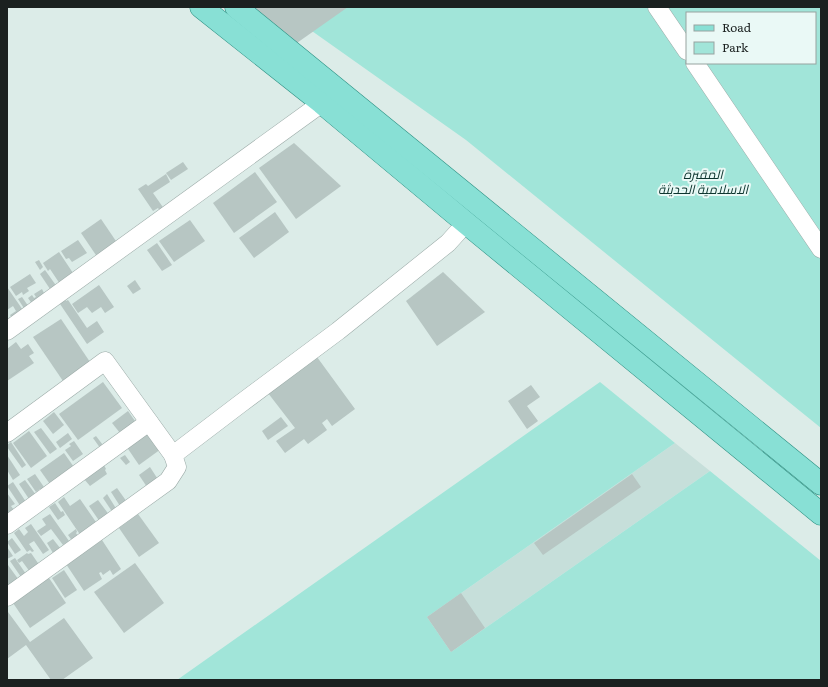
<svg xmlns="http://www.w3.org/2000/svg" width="828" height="687" font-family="Literata,Cairo,serif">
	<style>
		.built { fill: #c6dfda }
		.green { fill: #a1e5d9; fill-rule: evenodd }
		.building { fill: #b7c6c3 }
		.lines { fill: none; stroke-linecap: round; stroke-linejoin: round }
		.minor-casing { stroke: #9caba8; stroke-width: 19 }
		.major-casing { stroke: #2e9083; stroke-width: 23 }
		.minor { stroke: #fff; stroke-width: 18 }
		.major { stroke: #88e0d5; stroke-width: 22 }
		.labels { text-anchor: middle; stroke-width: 4; stroke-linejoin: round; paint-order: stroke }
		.park-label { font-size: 13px; font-style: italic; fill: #0c342e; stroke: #eaf9f6 }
	</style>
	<rect width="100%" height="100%" fill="#dcece8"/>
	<!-- built -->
	<path class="built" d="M675,443L710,471L451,652L427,617Z"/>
	<!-- green -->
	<g class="green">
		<path d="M278,7H821V428L466,140ZM687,13H815V63H687Z"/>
		<path d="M600,382L675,443L427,617L451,652L710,471L821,561V680H177Z"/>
	</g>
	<!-- building -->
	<g class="building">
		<path d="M251,7H348L294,45Z"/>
		<path d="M294,143L341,186L296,219L259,168Z"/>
		<path d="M183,162L188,169L171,180L166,173Z"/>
		<path d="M255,172L277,202L234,233L213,203Z"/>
		<path d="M166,174L170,182L153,193L167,213L163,215L158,208L153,211L138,189L146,184L148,186Z"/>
		<path d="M275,212L289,232L254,258L239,238Z"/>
		<path d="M101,219L120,247L100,261L81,233Z"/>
		<path d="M190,220L205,241L174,262L159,241Z"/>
		<path d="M78,240L87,253L72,262L69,258L66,259L61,251Z"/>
		<path d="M157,243L172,265L162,271L147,250Z"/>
		<path d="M59,252L77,279L60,284L50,269L48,271L43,263Z"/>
		<path d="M39,260L43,267L40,270L35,262Z"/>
		<path d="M45,270L60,291L54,295L40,274Z"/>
		<path d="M443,272L485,312L437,346L406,301Z"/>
		<path d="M30,274L36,283L27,288L29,291L23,295L22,292L16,296L10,287Z"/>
		<path d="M135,280L141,289L133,294L127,286Z"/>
		<path d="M99,285L114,307L105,313L101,307L92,313L87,307L78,313L72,304Z"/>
		<path d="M7,287L27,316L15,323L10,315L16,311L13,306L7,310Z"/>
		<path d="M42,289L44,293L43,294L47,300L35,308L28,298L32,295L34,298L36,297L34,294Z"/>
		<path d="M22,297L31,310L27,313L18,299Z"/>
		<path d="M63,297L66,301L68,300L87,328L97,321L104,332L87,344L58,301Z"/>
		<path d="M61,319L90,362L63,381L33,337Z"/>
		<path d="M16,342L21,349L28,344L34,353L29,356L34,363L7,381V361L8,360L7,349Z"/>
		<path d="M317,357L355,409L332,426L327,419L322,423L327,430L308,444L304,439L285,453L276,441L295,428L268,393Z"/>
		<path d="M103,382L122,408L78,440L59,414Z"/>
		<path d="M531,385L540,397L527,406L538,421L527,429L508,401Z"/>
		<path d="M128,411L135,421L120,433L112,423Z"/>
		<path d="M54,412L64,425L53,434L43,421Z"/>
		<path d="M281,417L288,426L268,440L262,431Z"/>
		<path d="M41,428L57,449L50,454L34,432Z"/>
		<path d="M29,431L47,456L31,468L13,443Z"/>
		<path d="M148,431L161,449L139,465L126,446Z"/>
		<path d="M68,433L72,439L60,448L56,442Z"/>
		<path d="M96,436L106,449L103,452L93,438Z"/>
		<path d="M74,441L83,454L73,461L65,450L71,446L69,444Z"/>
		<path d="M11,442L26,465L22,468L7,447V445Z"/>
		<path d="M64,453L76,470L52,487L40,470Z"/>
		<path d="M7,455L20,475L13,480L7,470Z"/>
		<path d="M125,455L130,462L126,465L120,458Z"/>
		<path d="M104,465L106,469L105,470L107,474L90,486L84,479Z"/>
		<path d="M150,467L159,481L149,490L139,475Z"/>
		<path d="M35,474L46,490L43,492L40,489L36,492L27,479Z"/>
		<path d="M632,474L641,487L543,555L534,543Z"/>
		<path d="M25,480L36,495L29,499L19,484Z"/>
		<path d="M13,482L28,505L21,507L7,486Z"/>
		<path d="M117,488L127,502L120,506L111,492Z"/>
		<path d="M7,493L15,504L11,506L14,510L7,514Z"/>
		<path d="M107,494L117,510L113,513L103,498Z"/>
		<path d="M64,497L70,506L80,499L98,525L81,536L58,502Z"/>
		<path d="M98,500L110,516L100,522L89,506Z"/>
		<path d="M55,503L61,512L63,511L65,515L58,520L49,507Z"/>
		<path d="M50,514L69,541L63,545L51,529L41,536L37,531L46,525L42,519Z"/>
		<path d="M138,514L159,543L139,557L119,528Z"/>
		<path d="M31,524L49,550L43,554L34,541L29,544L34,551L32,552L30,550L27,552L14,533L19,529L24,536L28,532L25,528Z"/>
		<path d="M76,529L77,532L76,533L79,538L73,542L68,535Z"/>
		<path d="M12,538L21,550L15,554L7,542Z"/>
		<path d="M53,539L60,548L53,553L47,543Z"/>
		<path d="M102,540L121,569L113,575L110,570L103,575L101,572L99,573L102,579L84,591L64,561L89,549Z"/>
		<path d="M7,547L13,556L7,559Z"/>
		<path d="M27,553L28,554L31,553L40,566L30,572L22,561L19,563L17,560Z"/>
		<path d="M15,558L26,574L21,577L10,561Z"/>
		<path d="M135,563L164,603L124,633L94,592Z"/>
		<path d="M8,565L21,583L7,588V566Z"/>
		<path d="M64,570L77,590L65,598L52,578Z"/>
		<path d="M47,575L66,603L30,628L11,600Z"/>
		<path d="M461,593L485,628L451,652L427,617Z"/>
		<path d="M8,612L30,642L64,618L93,658L62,680H51L26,645L7,659V613Z"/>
	</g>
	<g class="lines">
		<!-- minor casing -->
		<g class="minor-casing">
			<g id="minor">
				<path d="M657,7L687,51"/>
				<path d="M695,63L821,249"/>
				<path d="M7,331L322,103"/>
				<path d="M7,433L105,361L173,455L177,467L168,481L7,597"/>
				<path d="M173,455L240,404L338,331L448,243L466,223"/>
				<path d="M7,525L149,422"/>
			</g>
		</g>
		<!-- major casing -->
		<g class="major-casing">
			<g id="major">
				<path d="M201,7L322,103L466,223L821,514"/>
				<path d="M236,7L821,484"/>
			</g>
		</g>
		<!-- minor -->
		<use href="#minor" class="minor"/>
		<!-- major -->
		<use href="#major" class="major"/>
	</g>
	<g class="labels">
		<!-- park labels -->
		<g class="park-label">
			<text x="703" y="179">المقبرة<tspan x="703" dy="15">الاسلامية الحديثة</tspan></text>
		</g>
	</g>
	<!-- border -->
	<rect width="828" height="687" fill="none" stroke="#1b2120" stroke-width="16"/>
	<!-- legend -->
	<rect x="686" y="12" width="130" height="52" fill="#eaf9f6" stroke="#97a3a0"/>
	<rect x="694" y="25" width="20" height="6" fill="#88e0d5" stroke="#97a3a0"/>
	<text x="722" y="32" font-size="12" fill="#1b2120">Road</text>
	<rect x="694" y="42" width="20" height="12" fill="#a1e5d9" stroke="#97a3a0"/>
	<text x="722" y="52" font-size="12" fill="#1b2120">Park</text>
</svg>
